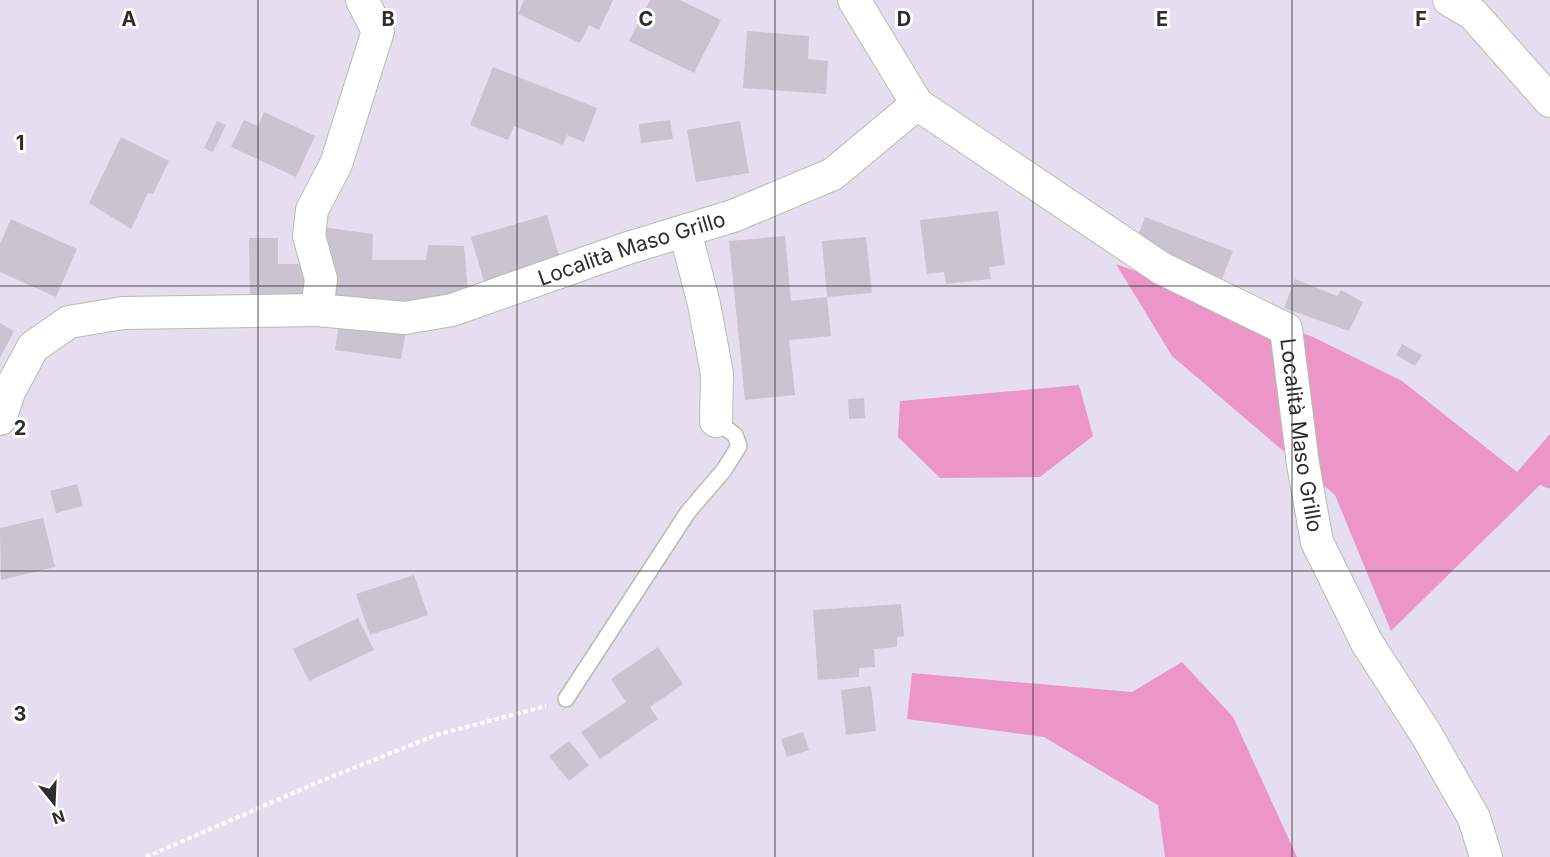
<svg xmlns="http://www.w3.org/2000/svg" width="1550" height="857" font-family="Inter,sans-serif">
	<style>
		.green { fill: #eb96c7 }
		.building { fill: #c9c3d2 }
		.lines { fill: none; stroke-linecap: round; stroke-linejoin: round }
		.service-casing { stroke: #b5beae; stroke-width: 18 }
		.minor-casing { stroke: #b5beae; stroke-width: 34 }
		.path { stroke: #fff; stroke-width: 4; stroke-dasharray: 4.5 3; stroke-linecap: butt }
		.service { stroke: #fff; stroke-width: 15 }
		.minor { stroke: #fff; stroke-width: 32 }
		.grid { fill: none; stroke: #2d2d2d; stroke-width: 1.5; stroke-opacity: 0.55 }
		.labels { text-anchor: middle; stroke-width: 6; stroke-linejoin: round; paint-order: stroke }
		.street-label { font-size: 21px; fill: #2d2d2d; stroke: #fff }
		.grid-label { font-size: 20px; text-anchor: middle; font-weight: bold; fill: #2d2d2d; stroke: #fff; stroke-width: 6; stroke-linejoin: round; paint-order: stroke }
	</style>
	<rect width="100%" height="100%" fill="#e4def0"/>
	<!-- green -->
	<g class="green">
		<path d="M1116,264L1313,337L1402,381L1517,472L1550,434V489L1540,485L1391,631L1335,495L1172,356Z"/>
		<path d="M1079,385L1093,436L1040,477L940,478L898,437L900,401Z"/>
		<path d="M1182,662L1233,717L1297,857H1165L1158,805L1044,737L907,719L912,673L1132,692Z"/>
	</g>
	<!-- building -->
	<g class="building">
		<path d="M524,0H613L599,30L589,25L580,43L518,14Z"/>
		<path d="M650,0H680L721,20L694,73L629,41Z"/>
		<path d="M747,31L809,36L808,59L828,61L826,94L743,88Z"/>
		<path d="M493,67L597,108L584,142L567,135L563,145L514,126L508,140L470,125Z"/>
		<path d="M264,112L315,136L296,177L231,147L244,120L258,126Z"/>
		<path d="M670,120L673,139L641,143L639,124Z"/>
		<path d="M217,121L226,125L213,152L204,148Z"/>
		<path d="M740,121L749,173L696,182L687,130Z"/>
		<path d="M121,137L169,161L153,194L148,193L131,229L89,203Z"/>
		<path d="M998,211L1005,265L989,267L991,279L946,284L944,272L927,274L920,220Z"/>
		<path d="M547,215L561,263L485,285L471,237Z"/>
		<path d="M1145,217L1233,251L1222,279L1135,244Z"/>
		<path d="M11,219L77,249L56,297L0,272V244Z"/>
		<path d="M322,227L373,234L372,260H426L428,245L464,246L468,291L444,309L329,308Z"/>
		<path d="M785,236L791,301L827,297L831,336L789,340L795,395L745,400L729,241Z"/>
		<path d="M866,237L872,293L827,297L822,241Z"/>
		<path d="M249,238H278V264H310V298L250,299Z"/>
		<path d="M1295,279L1337,296L1341,290L1363,302L1349,331L1284,308Z"/>
		<path d="M340,315L407,325L401,359L335,350Z"/>
		<path d="M0,323L14,331L0,358Z"/>
		<path d="M1402,344L1422,355L1415,366L1396,355Z"/>
		<path d="M864,398L865,418L849,419L848,399Z"/>
		<path d="M77,484L83,506L56,513L50,491Z"/>
		<path d="M43,518L55,567L1,580L0,528Z"/>
		<path d="M414,575L428,615L370,635L356,594Z"/>
		<path d="M901,604L904,636L897,637V647L874,649L875,667L859,668V677L818,680L813,610Z"/>
		<path d="M358,618L374,650L309,681L293,649Z"/>
		<path d="M658,647L683,684L650,707L658,719L600,759L581,732L626,702L611,679Z"/>
		<path d="M871,686L876,731L846,735L841,690Z"/>
		<path d="M803,732L809,750L787,757L781,739Z"/>
		<path d="M569,741L589,765L569,781L549,756Z"/>
	</g>
	<g class="lines">
		<!-- service casing -->
		<g class="service-casing">
			<path id="service" d="M566,699L688,512L724,470L739,446L735,435L716,421"/>
		</g>
		<!-- minor casing -->
		<g class="minor-casing">
			<g id="minor">
				<path id="s1" d="M854,0L917,104L1161,268L1286,329L1303,464L1317,542L1367,643L1426,734L1474,818L1486,857"/>
				<path d="M1449,0L1473,14L1550,101"/>
				<path d="M685,231L704,304L717,374L716,421"/>
				<path id="s2" d="M317,310L405,318L452,310L628,248L733,216L833,174L917,104"/>
				<path d="M0,419L9,392L33,347L69,322L123,313L317,310L321,279L309,236L312,210L336,164L378,31L362,0"/>
			</g>
		</g>
		<!-- path -->
		<path class="path" d="M146,857L316,783L436,735L546,706"/>
		<!-- service -->
		<use href="#service" class="service"/>
		<!-- minor -->
		<use href="#minor" class="minor"/>
	</g>
	<!-- grid -->
	<path class="grid" d="M258,0V857M517,0V857M775,0V857M1033,0V857M1292,0V857M0,286H1550M0,571H1550"/>
	<g class="labels">
		<!-- street labels -->
		<g class="street-label">
			<text dy="7" stroke="none"><textPath href="#s2" startOffset="326">Località Maso Grillo</textPath></text>
			<text dy="7" stroke="none"><textPath href="#s1" startOffset="662">Località Maso Grillo</textPath></text>
		</g>
	</g>
	<g class="grid-label">
		<text x="129" y="26">A</text>
		<text x="388" y="26">B</text>
		<text x="646" y="26">C</text>
		<text x="904" y="26">D</text>
		<text x="1162" y="26">E</text>
		<text x="1421" y="26">F</text>
		<text x="20" y="150">1</text>
		<text x="20" y="435">2</text>
		<text x="20" y="721">3</text>
	</g>
	<!-- north arrow -->
	<g transform="translate(54 803) rotate(162)" stroke="#ffffff" stroke-width="4.5" paint-order="stroke">
	<path d="M0-4.5L10 22L0 15L-10 22Z" fill="#2d2d2d"/>
	<text y="-9" font-size="16" font-weight="bold" text-anchor="middle" fill="#2d2d2d">N</text>
	</g>
</svg>
